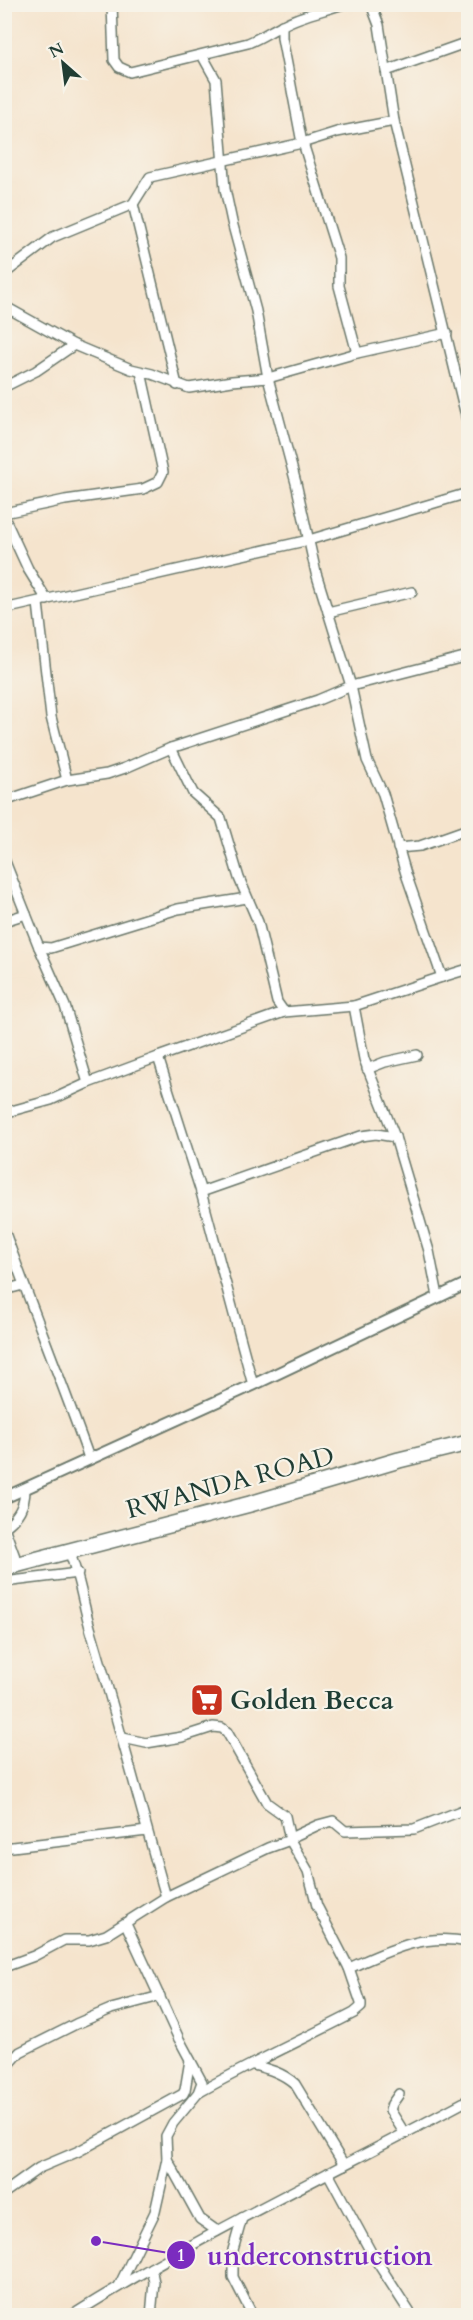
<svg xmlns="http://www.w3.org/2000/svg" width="473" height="2320" font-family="Cardo,serif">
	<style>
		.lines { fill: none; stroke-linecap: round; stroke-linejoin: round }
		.minor-casing { stroke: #6a776a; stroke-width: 12 }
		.tertiary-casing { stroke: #6a776a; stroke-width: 14 }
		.trunk-casing { stroke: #6a776a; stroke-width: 18 }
		.minor { stroke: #fff; stroke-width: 9 }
		.tertiary { stroke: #fff; stroke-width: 10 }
		.trunk { stroke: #fff; stroke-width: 15 }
		.labels { text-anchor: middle; stroke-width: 4.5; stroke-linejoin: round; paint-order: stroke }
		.street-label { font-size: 26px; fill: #1f3d34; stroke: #f7f3e8 }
		.poi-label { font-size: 26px; font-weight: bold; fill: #1f3d34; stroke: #f7f3e8; text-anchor: start }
		.leader { fill: none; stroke: #7b2cbf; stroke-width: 2 }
		.callout-dot { fill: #7b2cbf; stroke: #f7f3e8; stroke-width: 2 }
		.mark-label { font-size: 18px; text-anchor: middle; font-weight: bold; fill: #fff }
		.callout-label { font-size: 27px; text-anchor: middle; font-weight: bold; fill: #7b2cbf; stroke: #f7f3e8; stroke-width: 4.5; stroke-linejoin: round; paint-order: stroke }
	</style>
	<rect width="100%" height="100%" fill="#f7f3e8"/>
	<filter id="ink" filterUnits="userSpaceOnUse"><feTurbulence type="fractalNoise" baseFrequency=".0167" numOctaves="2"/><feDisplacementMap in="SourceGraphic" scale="12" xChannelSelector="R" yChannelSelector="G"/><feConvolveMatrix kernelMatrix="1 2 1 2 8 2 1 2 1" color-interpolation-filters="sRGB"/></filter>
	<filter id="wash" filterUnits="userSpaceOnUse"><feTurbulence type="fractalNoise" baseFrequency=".008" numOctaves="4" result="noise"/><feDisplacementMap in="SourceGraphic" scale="24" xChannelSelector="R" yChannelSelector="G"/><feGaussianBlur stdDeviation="1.35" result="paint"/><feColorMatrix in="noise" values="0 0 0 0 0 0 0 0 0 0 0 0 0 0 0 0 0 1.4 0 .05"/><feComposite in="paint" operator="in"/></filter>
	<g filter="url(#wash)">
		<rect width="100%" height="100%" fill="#f5e4cd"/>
	</g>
	<g filter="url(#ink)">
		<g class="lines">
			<!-- minor casing -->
			<g class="minor-casing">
				<g id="minor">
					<path d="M112,4L114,60L119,67L130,72L248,43C261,38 270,31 283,25C301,15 323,11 343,4"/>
					<path d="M371,4L379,25L394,121L468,424"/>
					<path d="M282,25V38L302,143"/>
					<path d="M202,55L216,80L225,189L232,222L256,311L268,378L296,483L316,573L351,686L367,760L383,794L406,874L442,977L354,1006L364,1059L395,1137L429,1251L438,1296"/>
					<path d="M386,71L468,42"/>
					<path d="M303,143L339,258V286L357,353"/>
					<path d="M133,204L177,385"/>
					<path d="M4,274L53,237L133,204L150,177L302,143L337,132L394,121"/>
					<path d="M4,306L74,345L131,369L152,374L189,388L232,381L268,378L357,353L447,333"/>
					<path d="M4,387L36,371L74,345"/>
					<path d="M4,513L65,500L143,489L158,482L163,472L141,372"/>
					<path d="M4,517L28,569L47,600"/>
					<path d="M38,603L51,717L67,780"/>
					<path d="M4,609L309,540L468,493"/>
					<path d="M328,612L412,592"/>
					<path d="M171,748L193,793L221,818L239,878L258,922L277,1002L284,1012L354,1006"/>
					<path d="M4,801L67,780L107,774L125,768L171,748L318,700L351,686L468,656"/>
					<path d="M398,848L420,846L468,829"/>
					<path d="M4,859L39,947L65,1006L88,1083"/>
					<path d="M4,921L26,914"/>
					<path d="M39,947L51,948L178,909L247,898"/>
					<path d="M442,977L468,969"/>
					<path d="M158,1057L284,1012"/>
					<path d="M367,1069L385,1062L417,1055"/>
					<path d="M4,1113L51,1100L88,1083L158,1057L201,1192L253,1385"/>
					<path d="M201,1192L361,1136L376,1134L395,1137"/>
					<path d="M4,1230C31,1306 62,1382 89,1458"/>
					<path d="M4,1290L23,1285"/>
					<path d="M4,1527L18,1565"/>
					<path d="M5,1527C18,1517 25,1506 25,1489"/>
					<path d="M69,1551C80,1578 83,1606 92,1634C118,1721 141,1809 166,1897"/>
					<path d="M4,1582L78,1573"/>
					<path d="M123,1738L146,1743L182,1737L213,1727L222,1728L227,1732L267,1803L285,1816L290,1840L308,1871L317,1906L349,1968L361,2003V2007L354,2013C302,2040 249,2064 198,2093"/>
					<path d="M290,1838L318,1825L333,1821L345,1831L414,1829L468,1808"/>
					<path d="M4,1848L147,1831"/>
					<path d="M4,1967L34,1956L64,1940H89L106,1935L166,1897L268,1848L290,1840"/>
					<path d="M349,1968C390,1950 422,1933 468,1942"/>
					<path d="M253,2065C269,2069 283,2073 295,2084L344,2165"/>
					<path d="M4,2070L20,2052L76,2024L111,2009L160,1996"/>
					<path d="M399,2094L392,2104L390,2110L405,2134"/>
					<path d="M167,2159L200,2219L217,2231"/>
					<path d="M328,2173L372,2254L412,2316"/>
					<path d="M4,2193L39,2168L79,2151L183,2094L185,2090L190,2060"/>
					<path d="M242,2218L233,2250V2277L253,2316"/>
					<path d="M119,2286L155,2212L167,2159L166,2136L173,2123L198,2093L202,2082L179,2039L126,1924"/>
					<path d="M71,2316C199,2235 336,2171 468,2100"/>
					<path d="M151,2316L154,2282L151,2268"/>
				</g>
			</g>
			<!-- tertiary casing -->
			<g class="tertiary-casing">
				<path id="tertiary" d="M4,1498L253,1385L468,1283"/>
			</g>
			<!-- trunk casing -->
			<g class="trunk-casing">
				<path id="trunk" d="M4,1568L250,1504L399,1460L468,1443"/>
			</g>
			<!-- minor -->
			<use href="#minor" class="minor"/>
			<!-- tertiary -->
			<use href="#tertiary" class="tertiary"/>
			<!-- trunk -->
			<use href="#trunk" class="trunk"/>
		</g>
	</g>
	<!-- icons -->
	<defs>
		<g id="supermarket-square" transform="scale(1.725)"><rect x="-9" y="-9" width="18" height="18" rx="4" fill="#c8321e" stroke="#f7f3e8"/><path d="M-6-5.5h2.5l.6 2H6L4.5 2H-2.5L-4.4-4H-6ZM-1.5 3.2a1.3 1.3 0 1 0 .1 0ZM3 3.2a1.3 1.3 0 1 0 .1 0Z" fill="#fff"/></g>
	</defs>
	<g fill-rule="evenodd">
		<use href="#supermarket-square" x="207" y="1700"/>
	</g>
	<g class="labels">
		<!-- street labels -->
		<g class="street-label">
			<text transform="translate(230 1482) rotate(-15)" y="9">RWANDA ROAD</text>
		</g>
		<!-- poi labels -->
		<g class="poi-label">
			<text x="230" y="1709">Golden Becca</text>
		</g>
	</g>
	<!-- callouts -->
	<path class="leader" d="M96 2241L181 2255"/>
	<g class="callout-dot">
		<circle cx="96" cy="2241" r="6"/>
		<circle cx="181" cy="2255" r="15"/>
	</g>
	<g class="mark-label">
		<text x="181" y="2261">1</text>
	</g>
	<g class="callout-label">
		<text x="320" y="2265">underconstruction</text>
	</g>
	<!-- margin -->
	<rect width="473" height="2320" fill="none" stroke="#f7f3e8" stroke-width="24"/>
	<!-- north arrow -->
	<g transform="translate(63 63) rotate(332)" stroke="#f7f3e8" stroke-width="4.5" paint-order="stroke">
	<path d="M0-4.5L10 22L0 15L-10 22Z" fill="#1f3d34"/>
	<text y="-9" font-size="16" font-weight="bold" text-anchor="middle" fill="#1f3d34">N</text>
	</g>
</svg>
